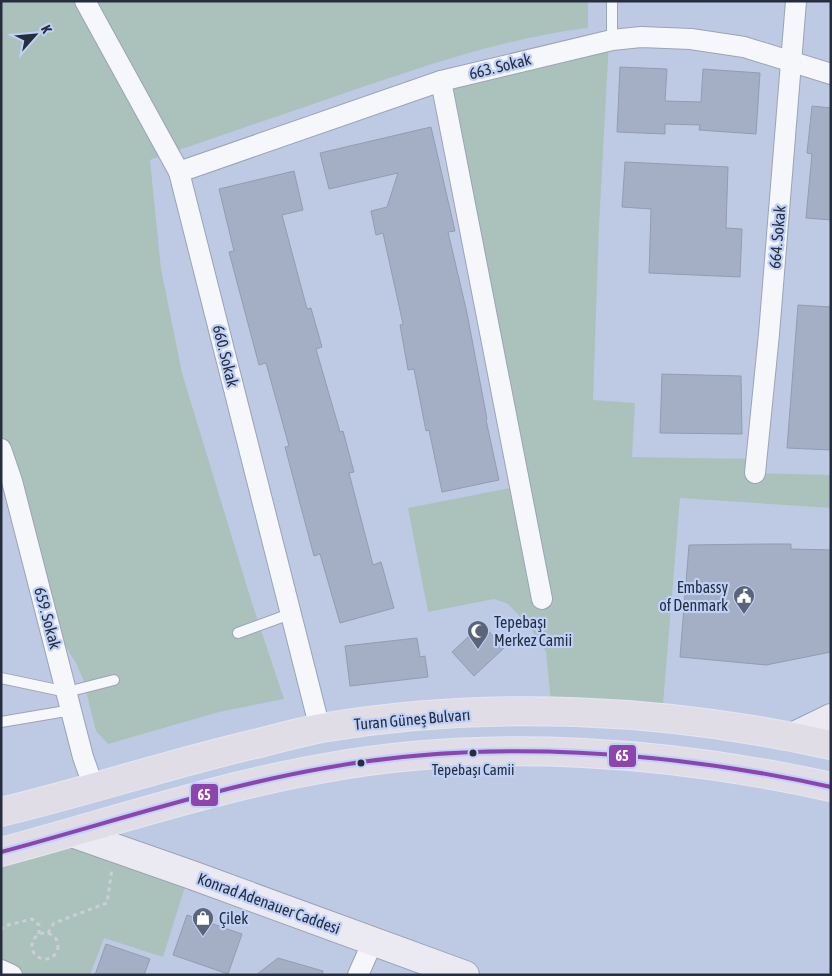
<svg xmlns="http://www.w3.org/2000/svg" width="832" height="976" font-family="'Asap Condensed',sans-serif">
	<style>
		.green { fill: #abc2bc }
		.building { fill: #a4aec4; stroke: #939cb0 }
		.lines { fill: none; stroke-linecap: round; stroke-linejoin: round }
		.service-casing { stroke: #9aa3b7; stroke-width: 12 }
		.minor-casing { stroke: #9aa3b7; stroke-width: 22 }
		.secondary-casing { stroke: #9aa3b7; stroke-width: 30 }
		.primary-casing { stroke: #e2e7f3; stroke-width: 30 }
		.path { stroke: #caced6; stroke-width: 3; stroke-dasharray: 4 4; stroke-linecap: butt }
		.service { stroke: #f5f7fb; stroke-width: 10 }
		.minor { stroke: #f5f7fb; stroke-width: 20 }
		.secondary { stroke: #ebe9f1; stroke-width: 28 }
		.primary { stroke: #e1dde7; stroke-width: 28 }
		.bus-1-casing { stroke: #c0d1f7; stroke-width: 8 }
		.bus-1 { stroke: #8e44ad; stroke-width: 4 }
		.bus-dot { fill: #252d3f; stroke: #c0d1f7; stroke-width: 2 }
		.labels { text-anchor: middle; stroke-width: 4.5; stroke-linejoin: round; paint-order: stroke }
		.bus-label { font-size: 15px; fill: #252d3f; stroke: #c0d1f7 }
		.street-label { font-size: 16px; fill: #252d3f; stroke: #c0d1f7 }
		.poi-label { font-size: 16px; fill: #252d3f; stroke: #c0d1f7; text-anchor: start }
		.line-badge { stroke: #c0d1f7; stroke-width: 2 }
		.badge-label { font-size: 14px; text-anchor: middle; font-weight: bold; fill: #fff }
	</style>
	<rect width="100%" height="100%" fill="#becae4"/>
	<!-- green -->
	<g class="green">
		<path d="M1,1H588V28C506,38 428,65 351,91C284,114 217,137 150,160L161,269L182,373L252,603L284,699L219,712L108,744L96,731L83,679L76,663L62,641L15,473L1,433Z"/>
		<path d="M609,41L599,226L593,400L635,403L632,457L756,459L755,473L831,475V508L680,498L662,717L552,712L546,652L529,626L508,604L494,599L428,612L408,508L520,486L441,81Z"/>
		<path d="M72,833L189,874L163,957L104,938L90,975H12L1,970V852Z"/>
	</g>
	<!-- building -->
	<g class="building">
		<path d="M620,67L667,69L665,101L701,102L703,69L760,73L756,134L699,130L700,125L665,124V134L617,132Z"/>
		<path d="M812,106L831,108V220L806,218L812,154L807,153Z"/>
		<path d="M431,127L455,231L448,232L467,313L487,419L486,420L499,480L442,492L429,430L426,431L414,369L408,370L400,325L403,324L383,233L376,235L371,211L387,207L398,173L329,189L320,153Z"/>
		<path d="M625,162L728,167L726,228L742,229L740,277L649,273L651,209L622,207Z"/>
		<path d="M294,171L303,210L282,215L307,309L311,308L322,347L316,349L340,432L343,431L354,472L349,473L373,565L381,562L394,608L340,623L320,554L314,556L285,447L289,446L266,363L259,365L229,252L234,251L219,189Z"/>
		<path d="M798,305L831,307V450L787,448Z"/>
		<path d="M662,374L741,376L742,434L660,433Z"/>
		<path d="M762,544H791V549L831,550V652L766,665L680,657L689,545Z"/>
		<path d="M482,624L504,648L474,676L452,652Z"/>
		<path d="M417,638L420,657L425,656L428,677L350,686L345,646Z"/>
		<path d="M187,915L242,934L228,974L173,955Z"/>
		<path d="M106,944L150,959L144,975H95Z"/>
		<path d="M278,958L323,971L322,975H256Z"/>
	</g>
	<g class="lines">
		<!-- service casing -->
		<g class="service-casing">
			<g id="service">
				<path d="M612,40V1"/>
				<path d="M238,633L290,614"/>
				<path d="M1,678L67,692L114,680"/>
				<path d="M1,722L72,710"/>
			</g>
		</g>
		<!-- minor casing -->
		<g class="minor-casing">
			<g id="minor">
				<path d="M85,1L179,172L320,729"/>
				<path d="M441,81L542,599"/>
				<path d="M179,172L441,81L612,40L641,37L691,39L744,47L831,74"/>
				<path d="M1,449L12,481L83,757L94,788"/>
				<path d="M755,473L769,334L796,1"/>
				<path d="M1,970L12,975"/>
				<path d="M358,975L373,941"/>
			</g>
		</g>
		<!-- secondary casing -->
		<g class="secondary-casing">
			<g id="secondary">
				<path d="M792,737L831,718"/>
				<path d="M72,833L189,874L465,975"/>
			</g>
		</g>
		<!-- primary casing -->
		<g class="primary-casing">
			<g id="primary">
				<path d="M1,812C89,791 175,762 263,742C282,737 302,732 321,728C490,700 664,708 831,745"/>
				<path d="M1,852C109,823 216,787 325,768C489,738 669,751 831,787"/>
			</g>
		</g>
		<!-- path -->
		<g class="path">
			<path d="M1,930L4,926L32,919L39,925V934"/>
			<circle cx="45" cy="946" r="13"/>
			<path d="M48,933L54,923L107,903L112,869"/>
		</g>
		<!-- service -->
		<use href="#service" class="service"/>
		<!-- minor -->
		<use href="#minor" class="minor"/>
		<!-- secondary -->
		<use href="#secondary" class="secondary"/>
		<!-- primary -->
		<use href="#primary" class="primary"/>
		<!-- bus-1 casing -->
		<g class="bus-1-casing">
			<path id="bus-1" d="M1,852C109,823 216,787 325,768C489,738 669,751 831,787"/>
		</g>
		<!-- bus-1 -->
		<use href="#bus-1" class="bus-1"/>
	</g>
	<!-- icons -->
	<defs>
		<g id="civic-pin" transform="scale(1.125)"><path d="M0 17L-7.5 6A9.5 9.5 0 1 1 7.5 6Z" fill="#5b6479" stroke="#c0d1f7"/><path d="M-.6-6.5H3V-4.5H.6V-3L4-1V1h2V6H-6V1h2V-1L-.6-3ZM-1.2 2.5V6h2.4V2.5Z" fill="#fff"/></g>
		<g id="mosque-pin" transform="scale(1.125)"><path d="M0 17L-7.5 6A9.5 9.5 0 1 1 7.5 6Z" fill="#5b6479" stroke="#c0d1f7"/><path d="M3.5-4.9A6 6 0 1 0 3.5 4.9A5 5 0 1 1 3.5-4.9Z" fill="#fff"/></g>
		<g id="shop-pin" transform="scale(1.125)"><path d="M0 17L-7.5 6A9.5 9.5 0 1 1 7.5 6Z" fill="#5b6479" stroke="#c0d1f7"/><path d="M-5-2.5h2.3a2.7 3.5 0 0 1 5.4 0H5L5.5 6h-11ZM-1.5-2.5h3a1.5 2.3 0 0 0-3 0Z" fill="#fff"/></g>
	</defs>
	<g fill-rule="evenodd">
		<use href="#civic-pin" x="744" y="596"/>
		<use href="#mosque-pin" x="478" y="631"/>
		<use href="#shop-pin" x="203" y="918"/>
	</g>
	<!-- markers -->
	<g class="bus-dot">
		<circle cx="473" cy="753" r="4.5"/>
		<circle cx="361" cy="763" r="4.5"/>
	</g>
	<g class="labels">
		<!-- bus labels -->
		<g class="bus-label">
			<text x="473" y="775">Tepebaşı Camii</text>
		</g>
		<!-- street labels -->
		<g class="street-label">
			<text transform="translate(500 66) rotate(-14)" y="6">663. Sokak</text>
			<text transform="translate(777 237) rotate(-85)" y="6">664. Sokak</text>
			<text transform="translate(226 356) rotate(76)" y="6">660. Sokak</text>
			<text transform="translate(48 618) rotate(75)" y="6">659. Sokak</text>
			<text transform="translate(412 719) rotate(-5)" y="6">Turan Güneş Bulvarı</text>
			<text transform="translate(269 903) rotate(20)" y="6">Konrad Adenauer Caddesi</text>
		</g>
		<!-- poi labels -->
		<g class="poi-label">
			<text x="728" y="593" text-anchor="end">Embassy<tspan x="728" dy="18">of Denmark</tspan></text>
			<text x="494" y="628">Tepebaşı<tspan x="494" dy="18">Merkez Camii</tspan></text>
			<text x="219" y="924">Çilek</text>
		</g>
	</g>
	<g class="line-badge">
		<rect x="608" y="744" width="29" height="24" rx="5" fill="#8e44ad"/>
		<rect x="190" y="783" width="29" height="24" rx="5" fill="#8e44ad"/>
	</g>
	<g class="badge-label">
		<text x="622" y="761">65</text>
		<text x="204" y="800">65</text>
	</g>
	<!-- border -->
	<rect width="832" height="976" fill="none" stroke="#252d3f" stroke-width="5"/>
	<!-- north arrow -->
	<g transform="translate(35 35) rotate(63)" stroke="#c0d1f7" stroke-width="4" paint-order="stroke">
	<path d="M0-4L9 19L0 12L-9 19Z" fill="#252d3f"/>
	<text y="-8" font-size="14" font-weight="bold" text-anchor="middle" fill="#252d3f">K</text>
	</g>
</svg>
